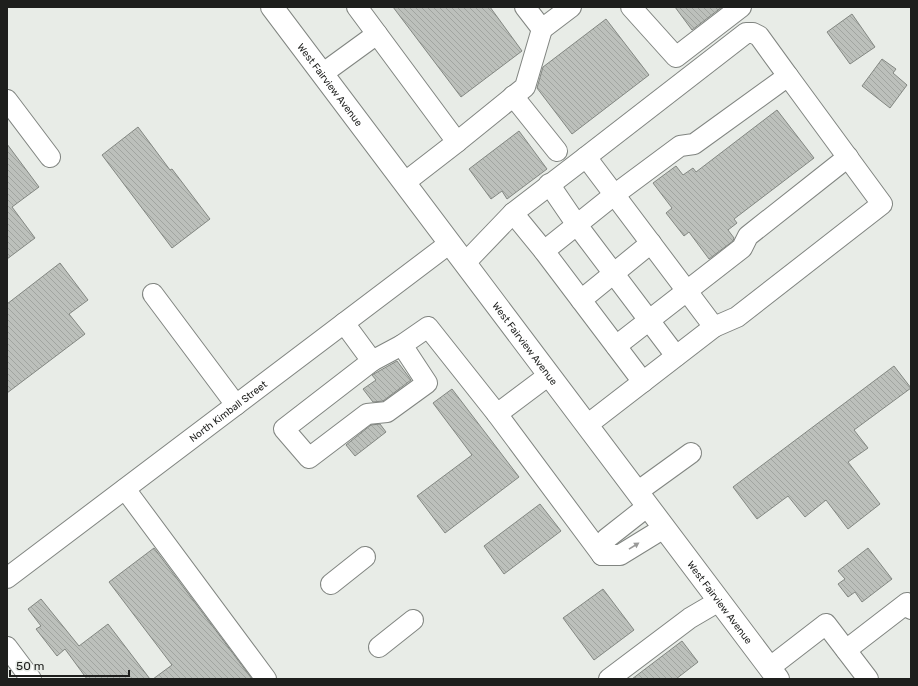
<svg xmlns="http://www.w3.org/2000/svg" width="918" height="686" font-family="Rubik,sans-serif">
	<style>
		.building { fill: url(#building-back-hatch); stroke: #838782 }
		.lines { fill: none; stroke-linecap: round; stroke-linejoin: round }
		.minor-casing { stroke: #818581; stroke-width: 22 }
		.major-casing { stroke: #818581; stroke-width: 24 }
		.minor { stroke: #fff; stroke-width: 20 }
		.major { stroke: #fff; stroke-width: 22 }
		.oneway { fill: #9a9a99 }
		.labels { text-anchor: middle; stroke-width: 3; stroke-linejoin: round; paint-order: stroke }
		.street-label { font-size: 10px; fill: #1e1f1d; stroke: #e8ece7 }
	</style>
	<defs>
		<pattern id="building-back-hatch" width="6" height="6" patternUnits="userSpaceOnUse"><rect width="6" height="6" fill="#bcc0bb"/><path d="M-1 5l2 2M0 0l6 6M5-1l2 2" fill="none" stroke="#a1a5a0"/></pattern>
	</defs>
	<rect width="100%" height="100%" fill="#e8ece7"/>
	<!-- building -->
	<g class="building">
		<path d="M393,7H490L522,51L461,97Z"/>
		<path d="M675,7H722L692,30Z"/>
		<path d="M852,14L875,47L850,64L827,32Z"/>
		<path d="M606,19L649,75L572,134L537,88L543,67Z"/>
		<path d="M882,59L896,69L893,73L907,85L890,108L862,86Z"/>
		<path d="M777,110L814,158L734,219L737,223L728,230L734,238L733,241L709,259L689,232L684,236L666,213L672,208L653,183L676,166L683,175L693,168L696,172Z"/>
		<path d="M138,127L170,170L172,169L210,219L172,248L102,155Z"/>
		<path d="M519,131L547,169L507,199L502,191L491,199L469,169Z"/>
		<path d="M7,144L39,187L12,207L35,238L7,259Z"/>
		<path d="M60,263L88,300L69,314L85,334L7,393V304Z"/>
		<path d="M397,361L411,380L383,401L373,402L363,389L376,380L372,375Z"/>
		<path d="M894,366L911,388L854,430L868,448L848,462L880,504L848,529L826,500L805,517L788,496L757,519L733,487Z"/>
		<path d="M452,389L519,477L445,533L417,496L472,455L433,403Z"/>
		<path d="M380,424L386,432L355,456L346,445L371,425Z"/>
		<path d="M540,504L561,531L504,574L484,546Z"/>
		<path d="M154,548L193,600L252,679H153L172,665L109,582Z"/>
		<path d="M868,548L892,579L862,602L855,592L848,597L838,584L845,579L838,571Z"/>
		<path d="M603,589L634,630L594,660L563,618Z"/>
		<path d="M41,599L79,646L108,624L150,679H87L65,649L57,656L36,629L41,626L28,609Z"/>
		<path d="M682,641L698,662L676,679H632Z"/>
	</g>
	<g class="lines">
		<!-- minor casing -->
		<g class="minor-casing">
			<g id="minor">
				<path d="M357,7L457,142L404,183"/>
				<path d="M525,7L542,29L571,7"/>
				<path d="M631,7L676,57L741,7"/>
				<path d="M322,74L377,34"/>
				<path d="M513,96L557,151"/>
				<path d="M7,100L50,157"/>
				<path d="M457,142L525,87L542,29"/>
				<path d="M586,157L746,33H753L759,36L788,76"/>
				<path d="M549,184L577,225L676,356"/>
				<path d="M513,213L544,251L643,382"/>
				<path d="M544,251L614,195L680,146L694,144L788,76L882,204L737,317L714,327"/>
				<path d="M465,263L513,213L586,157L714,327L587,425"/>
				<path d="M153,294L236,405"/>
				<path d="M581,300L651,243"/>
				<path d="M344,323L372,361L284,429L309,458L367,414L387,412L427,383L402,345L428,327L497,414L549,375"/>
				<path d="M616,346L742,248L748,236L848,157"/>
				<path d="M372,361L402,345"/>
				<path d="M497,414L602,555"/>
				<path d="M125,489L266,679"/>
				<path d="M637,492L691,453"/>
				<path d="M602,555H620L664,528"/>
				<path d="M602,555L606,539L648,506"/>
				<path id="s1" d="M7,578L450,243"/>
				<path d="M331,584L365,557"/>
				<path d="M7,647L31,679"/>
				<path d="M379,647L413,620"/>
				<path d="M846,650L907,603L911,609"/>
				<path d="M769,668L826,624L868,679"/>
				<path d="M609,679L690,618L719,601"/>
			</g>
		</g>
		<!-- major casing -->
		<g class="major-casing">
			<g id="major">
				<path id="s2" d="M272,7L778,679"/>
			</g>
		</g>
		<!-- minor -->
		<use href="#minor" class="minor"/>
		<!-- major -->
		<use href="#major" class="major"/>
	</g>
	<!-- one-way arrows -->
	<defs><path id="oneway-solid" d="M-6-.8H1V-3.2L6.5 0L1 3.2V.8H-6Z"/></defs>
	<use class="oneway" href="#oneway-solid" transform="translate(634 546) rotate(-32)"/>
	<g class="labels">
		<!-- street labels -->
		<g class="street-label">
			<text dy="4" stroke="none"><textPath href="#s2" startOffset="97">West Fairview Avenue</textPath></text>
			<text dy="4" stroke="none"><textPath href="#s2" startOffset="421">West Fairview Avenue</textPath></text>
			<text dy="4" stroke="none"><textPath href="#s1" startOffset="277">North Kimball Street</textPath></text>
			<text dy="4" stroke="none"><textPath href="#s2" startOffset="745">West Fairview Avenue</textPath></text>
		</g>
	</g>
	<!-- border -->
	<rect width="918" height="686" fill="none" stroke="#1e1f1d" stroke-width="16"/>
	<!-- scale -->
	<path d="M10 670v6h119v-6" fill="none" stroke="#1e1f1d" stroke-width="2"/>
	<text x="16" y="670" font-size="12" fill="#1e1f1d" stroke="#e8ece7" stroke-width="3" paint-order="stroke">50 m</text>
</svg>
